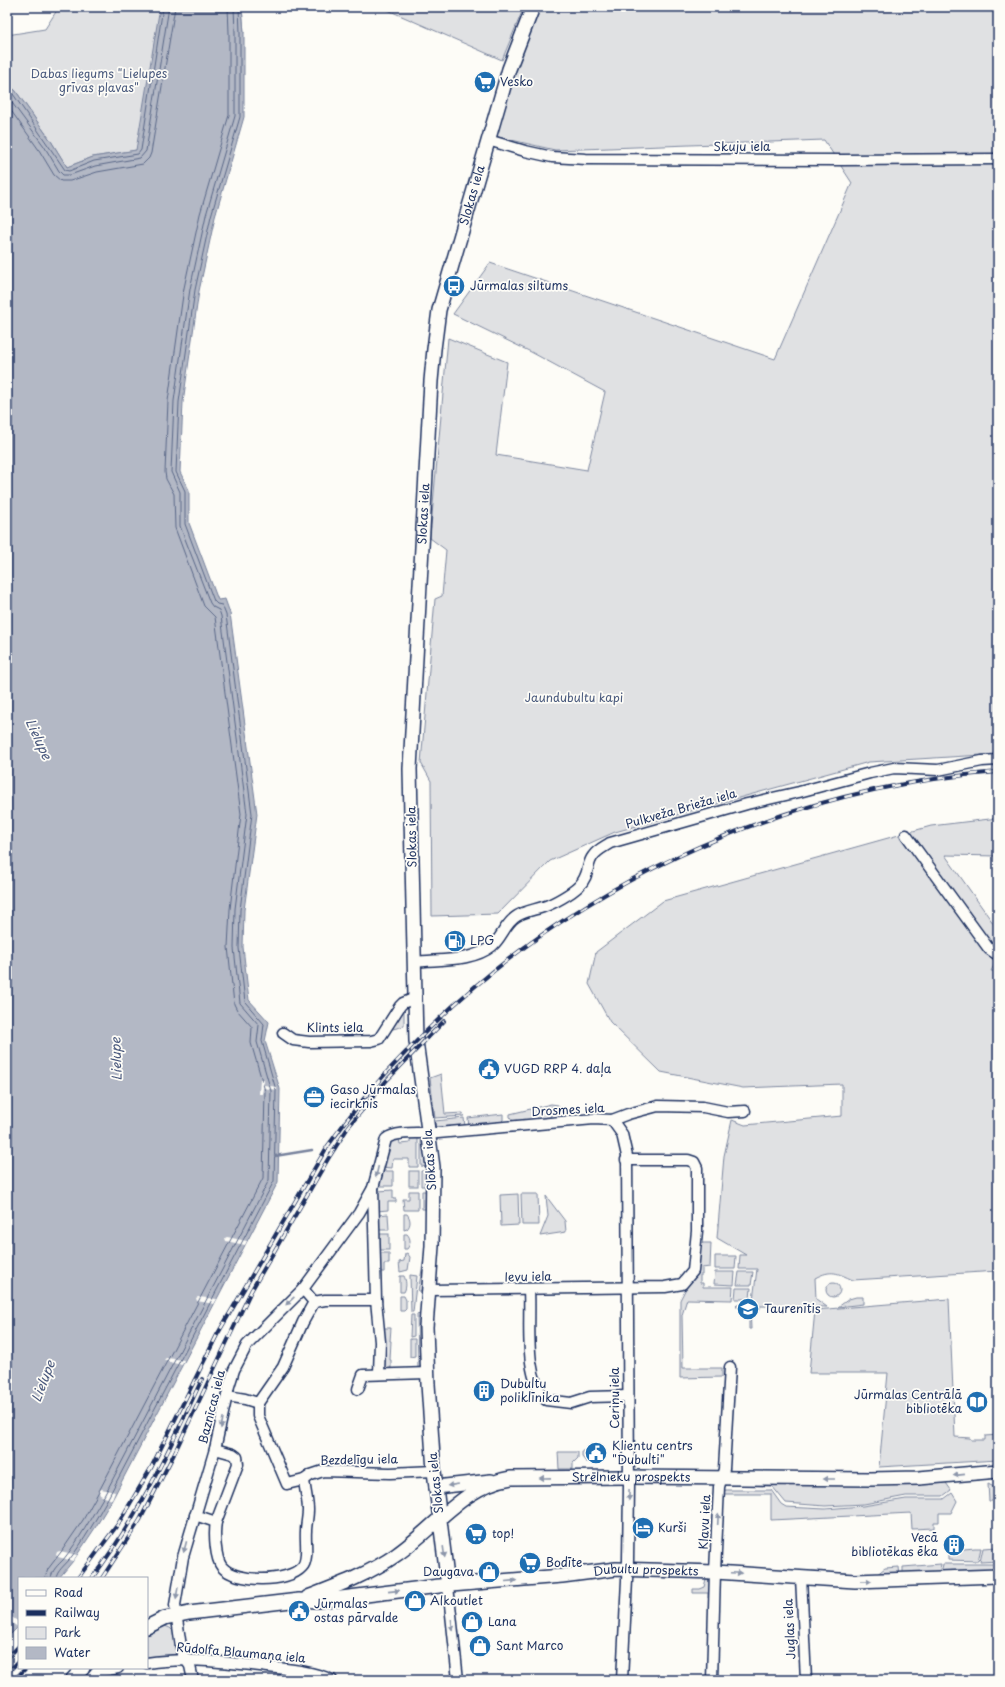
<svg xmlns="http://www.w3.org/2000/svg" width="1005" height="1687" font-family="'Playpen Sans',sans-serif">
	<style>
		.green { fill: #e0e1e3; stroke: #7e88a0 }
		.water { fill: #b3b8c5; stroke: #76819c }
		.pier { fill: #fdfcf7 }
		.lines { fill: none; stroke-linecap: round; stroke-linejoin: round }
		.shore { stroke: #586687; stroke-width: 1 }
		.stream { stroke: #76819c; stroke-width: 2.5 }
		.minor-casing { stroke: #1b2f5e; stroke-width: 13 }
		.major-casing { stroke: #1b2f5e; stroke-width: 16 }
		.minor { stroke: #fdfcf7; stroke-width: 10 }
		.major { stroke: #fdfcf7; stroke-width: 13 }
		.rail-casing { stroke: #1b2f5e; stroke-width: 4 }
		.rail { stroke: #fdfcf7; stroke-width: 2.5; stroke-dasharray: 8; stroke-linecap: butt }
		.oneway { fill: #8c96aa }
		.labels { text-anchor: middle; stroke-width: 3.5; stroke-linejoin: round; paint-order: stroke }
		.park-label { font-size: 12px; fill: #4c5c7f; stroke: #fdfcf7 }
		.poi-label { font-size: 12px; fill: #1b2f5e; stroke: #fdfcf7; text-anchor: start }
		.street-label { font-size: 12px; fill: #1b2f5e; stroke: #fdfcf7 }
		.water-label { font-size: 13px; font-style: italic; fill: #49587d; stroke: #fdfcf7 }
	</style>
	<rect width="100%" height="100%" fill="#fdfcf7"/>
	<filter id="ink" filterUnits="userSpaceOnUse"><feTurbulence type="fractalNoise" baseFrequency=".025" numOctaves="2"/><feDisplacementMap in="SourceGraphic" scale="8" xChannelSelector="R" yChannelSelector="G"/><feConvolveMatrix kernelMatrix="1 2 1 2 8 2 1 2 1" color-interpolation-filters="sRGB"/></filter>
	<g filter="url(#ink)">
		<!-- green -->
		<g class="green">
			<path d="M59,7H242L244,33L137,150L93,157L67,167L51,141L15,90L7,86V35L45,29Z"/>
			<path d="M381,7H524L502,60Z"/>
			<path d="M533,7H998V754L869,762L615,832L550,861L498,914L432,916L431,781L421,763L435,599L442,596L446,550L430,538L448,338L507,362L496,455L587,470L605,392L531,352L453,314L490,263L775,359L852,183L824,140L555,150L494,136Z"/>
			<path d="M998,818V856L945,855L998,930V958L991,971H998V1271L853,1280C837,1273 832,1269 815,1278L816,1299L827,1307L760,1306V1310H757V1300H753L757,1269H739L740,1255H746L717,1238L724,1156L732,1120L745,1125L842,1116V1084L743,1088L661,1072L610,1022L589,984L596,952L663,901L931,826Z"/>
			<path d="M403,1010H404V1026L393,1029L391,1028Z"/>
			<path d="M441,1074L445,1114L463,1113L464,1116L435,1118L430,1078Z"/>
			<path d="M551,1104L558,1105L559,1107H551V1116L547,1119L513,1121L510,1117V1114Z"/>
			<path d="M503,1114V1120L499,1124L469,1127L468,1118Z"/>
			<path d="M464,1118L465,1127L436,1130L435,1121Z"/>
			<path d="M418,1137V1167H409V1159H393L392,1168L380,1167L390,1142L399,1139L400,1144L410,1143V1138Z"/>
			<path d="M421,1137L425,1140L428,1167L421,1166Z"/>
			<path d="M380,1171H393V1186H377Z"/>
			<rect x="409" y="1171" width="9" height="15"/>
			<path d="M421,1171H428L429,1186H421Z"/>
			<path d="M393,1190V1199H396V1202H388V1210L377,1211L378,1191Z"/>
			<path d="M409,1191H418V1210H404L403,1199H409Z"/>
			<path d="M422,1191H429L428,1209H422Z"/>
			<path d="M518,1194L519,1225L501,1226L500,1195Z"/>
			<path d="M521,1194H538L539,1225H522Z"/>
			<path d="M546,1196L565,1221L566,1232L540,1236L548,1216Z"/>
			<path d="M388,1214L389,1230H377L378,1215Z"/>
			<path d="M404,1214H407C411,1219 411,1225 407,1229L404,1230Z"/>
			<path d="M427,1217L425,1276L421,1291H418L424,1259Z"/>
			<rect x="378" y="1234" width="11" height="16"/>
			<path d="M404,1234H407C411,1238 411,1244 407,1249H404Z"/>
			<path d="M700,1243H711L710,1267L702,1268V1275H700V1283H703V1287H733L732,1300L687,1299L682,1315L683,1368H722V1377L680,1378V1300L696,1269Z"/>
			<path d="M377,1253H389V1264H384V1272H378Z"/>
			<path d="M407,1253L410,1257L408,1270L400,1272L399,1262L404,1261L405,1254Z"/>
			<path d="M715,1256H736L735,1269H715Z"/>
			<path d="M715,1272H735L734,1285L714,1284Z"/>
			<path d="M739,1272H753L751,1285H737Z"/>
			<path d="M410,1275L417,1276L413,1312H411Z"/>
			<path d="M400,1276H404C406,1280 407,1287 404,1292H400Z"/>
			<circle cx="833" cy="1290" r="7"/>
			<path d="M736,1288H751L750,1299H735Z"/>
			<path d="M400,1296H404L406,1300V1309L404,1311H400Z"/>
			<path d="M856,1297H863V1304L838,1307L849,1299Z"/>
			<path d="M949,1299L955,1437L970,1438L971,1440H985V1436L998,1435V1460L879,1467L888,1373H809L815,1310Z"/>
			<path d="M748,1304L750,1306L751,1329H749V1306L736,1307L737,1304Z"/>
			<path d="M417,1314L420,1315L422,1331V1367L421,1369L418,1370Z"/>
			<path d="M411,1315H414V1336L410,1337Z"/>
			<path d="M384,1328H391L390,1341H391L390,1360H391V1368L386,1369L383,1367L380,1330Z"/>
			<path d="M410,1339H415V1356L410,1357Z"/>
			<path d="M582,1451H588V1459H594V1461L586,1462L582,1457Z"/>
			<path d="M558,1452H578V1458L573,1463V1469H559Z"/>
			<path d="M944,1480L951,1490L943,1496H906L864,1504L825,1506L786,1503L772,1486L726,1485L729,1483Z"/>
			<path d="M988,1484L998,1489V1501H989Z"/>
			<path d="M725,1490H771L781,1504L786,1507L825,1509L863,1506L906,1499H944L952,1493L957,1501L951,1513H939V1522H934V1528L912,1529L911,1513L771,1520V1494H724Z"/>
			<path d="M998,1547V1561L980,1562L983,1548Z"/>
			<path d="M975,1548H981L978,1561L948,1560V1554H953V1550Z"/>
			<path d="M941,1564L939,1574L903,1576V1567Z"/>
			<path d="M943,1564H998V1572L941,1574Z"/>
			<path d="M898,1567L899,1576L861,1577L811,1574L812,1571L876,1575L885,1568Z"/>
			<path d="M706,1579H709L710,1581L711,1598H708V1593H693V1589H699L704,1587Z"/>
			<path d="M165,1626L170,1628L174,1632L177,1654L147,1658V1634Z"/>
		</g>
		<!-- water -->
		<path class="water" d="M160,7H242L244,33V117L215,217L199,291L183,402L180,472L189,490V523L218,600L225,599L230,613L257,814L244,910L243,947L249,1000L269,1022L265,1041L280,1089L278,1182L112,1500L95,1528L73,1561L59,1578H19V1626L7,1638V86L15,90L51,141L67,167L93,157L136,150Z"/>
		<!-- pier -->
		<g class="pier">
			<path d="M260,1079H264V1085L277,1087V1090L263,1088L262,1094H259Z"/>
			<path d="M227,1237L247,1241L245,1245L226,1241L225,1238Z"/>
			<path d="M198,1297L217,1299L214,1304L197,1301L196,1298Z"/>
			<path d="M166,1358L184,1360L182,1365L165,1361L164,1360Z"/>
			<path d="M101,1489L115,1492L112,1500L100,1495L99,1492Z"/>
			<path d="M60,1551L77,1555L73,1561L58,1557L56,1555L57,1552Z"/>
			<path d="M10,1616L19,1622L18,1627L7,1620V1617Z"/>
		</g>
		<g class="lines">
			<!-- shore -->
			<g class="shore">
				<path d="M7,90L13,94L65,170L69,171L94,161L138,154L141,150L163,7"/>
				<path d="M7,96L44,146L59,171L63,175H70L95,166L140,158L146,151L169,7"/>
				<path d="M7,105L39,150L54,175L61,181H70L97,172L143,164L149,158L151,153L175,7"/>
				<path d="M45,1578L48,1569L61,1552L83,1520L98,1493L263,1178L265,1091L251,1043L252,1027L237,1010L234,1004L228,947L230,909L241,814L215,617L204,606L175,528L174,494L166,479L165,472L168,401L184,288L200,214L229,115V33L228,7"/>
				<path d="M51,1578C52,1570 58,1565 63,1560C79,1540 91,1518 104,1496L269,1180L271,1091L257,1042L259,1025L240,1003L234,948L235,909L247,814L221,616L219,610L213,607L210,603L180,526V492L171,472L174,401L190,289L206,215L235,116V33L234,7"/>
				<path d="M56,1578C57,1571 65,1565 69,1560C84,1541 96,1519 108,1498L274,1181L276,1090L262,1041L264,1024L245,1002L239,948L240,910L252,814L226,615L222,605L217,604L214,601L185,524V491L176,472L179,402L195,290L211,216L240,117V33L239,7"/>
			</g>
			<!-- stream -->
			<path class="stream" d="M275,1156L312,1150"/>
			<!-- minor casing -->
			<g class="minor-casing">
				<g id="minor">
					<path d="M488,140L525,151L552,157L586,159L841,160L998,159"/>
					<path d="M906,835L989,949L998,955"/>
					<path d="M415,962C439,959 472,962 492,946C502,938 505,923 517,916C525,911 534,910 543,907C553,904 572,893 579,886C590,875 586,865 593,856C597,850 604,847 610,843L747,804L799,792L870,773L894,768L938,770L982,761L998,760"/>
					<path d="M283,1033L293,1040L309,1042L371,1041L379,1039L400,1006L403,1003L415,998"/>
					<path d="M612,1120L622,1134L627,1156L629,1486L628,1560L622,1680"/>
					<path d="M373,1188L376,1300L380,1342L379,1374"/>
					<path d="M303,1289L314,1302L325,1300H376"/>
					<path d="M429,1290L665,1287L682,1284L693,1271L697,1231V1168L694,1162L688,1160H626"/>
					<path d="M529,1290C531,1323 523,1374 546,1400L571,1403L590,1397L628,1396"/>
					<path d="M314,1302L303,1322L283,1367L258,1403V1416L287,1484L304,1480L311,1475L323,1471L390,1473L434,1471"/>
					<path d="M358,1389L363,1375L428,1373"/>
					<path d="M227,1396L245,1399L258,1403"/>
					<path d="M215,1449L233,1454L237,1457L238,1464L216,1522"/>
					<path d="M195,1515L216,1522C214,1533 215,1558 222,1567C236,1583 288,1583 302,1567C309,1560 305,1541 306,1531C306,1525 308,1517 308,1510C308,1501 305,1490 304,1480"/>
					<path d="M801,1577L806,1680"/>
					<path d="M448,1586L458,1680"/>
					<path d="M147,1663C185,1657 222,1662 260,1666C283,1669 310,1670 332,1680"/>
					<path d="M99,1672L118,1668"/>
					<path d="M193,1680L190,1666L182,1654L175,1605L183,1557L215,1449L229,1386L234,1370L247,1345L303,1289L359,1213L373,1188L386,1139C396,1130 425,1134 438,1133L594,1119L612,1120L628,1114L658,1106L703,1107L728,1112L745,1111"/>
					<path d="M712,1680L715,1572L719,1487L724,1469L730,1367"/>
				</g>
			</g>
			<!-- major casing -->
			<g class="major-casing">
				<g id="major">
					<path d="M436,1487L491,1481"/>
					<path id="s1" d="M448,1586L434,1471L428,1384L426,1327L432,1246L433,1167L416,1041L410,769L431,381L434,349L439,310L509,69L533,7"/>
					<path id="s2" d="M308,1597C339,1585 369,1574 396,1555C434,1529 464,1485 511,1478L628,1477L870,1479L919,1478L998,1471"/>
					<path id="s3" d="M147,1627L165,1618L189,1613L299,1600L317,1601L439,1586L562,1576L616,1569L715,1572L855,1581L998,1576"/>
					<path d="M72,1680L83,1668"/>
					<path d="M92,1680L102,1668"/>
				</g>
			</g>
			<!-- minor -->
			<use href="#minor" class="minor"/>
			<!-- major -->
			<use href="#major" class="major"/>
			<!-- rail casing -->
			<g class="rail-casing">
				<g id="rail">
					<path d="M78,1578L118,1524L151,1468L217,1335L327,1147C351,1113 377,1081 406,1052C560,889 775,789 998,772"/>
					<path d="M92,1578C138,1518 170,1448 202,1379"/>
					<path d="M102,1578L140,1520L174,1454L251,1291L328,1159L349,1126L387,1080L444,1021"/>
					<path d="M7,1658L19,1646"/>
					<path d="M7,1673L19,1661"/>
					<path d="M14,1680L26,1668"/>
				</g>
			</g>
			<!-- rail -->
			<use href="#rail" class="rail"/>
		</g>
		<!-- one-way arrows -->
		<defs><path id="oneway-solid" d="M-6-.8H1V-3.2L6.5 0L1 3.2V.8H-6Z"/></defs>
		<g class="oneway">
			<use href="#oneway-solid" transform="translate(377 1172) rotate(103)"/>
			<use href="#oneway-solid" transform="translate(290 1301) rotate(137)"/>
			<use href="#oneway-solid" transform="translate(222 1423) rotate(101)"/>
			<use href="#oneway-solid" transform="translate(959 1475) rotate(174)"/>
			<use href="#oneway-solid" transform="translate(545 1478) rotate(179)"/>
			<use href="#oneway-solid" transform="translate(829 1479) rotate(-180)"/>
			<use href="#oneway-solid" transform="translate(453 1485) rotate(171)"/>
			<use href="#oneway-solid" transform="translate(629 1495) rotate(91)"/>
			<use href="#oneway-solid" transform="translate(718 1519) rotate(-87)"/>
			<use href="#oneway-solid" transform="translate(185 1547) rotate(105)"/>
			<use href="#oneway-solid" transform="translate(444 1552) rotate(82)"/>
			<use href="#oneway-solid" transform="translate(736 1573) rotate(3)"/>
			<use href="#oneway-solid" transform="translate(511 1581) rotate(-5)"/>
			<use href="#oneway-solid" transform="translate(866 1581) rotate(-1)"/>
			<use href="#oneway-solid" transform="translate(394 1591) rotate(-6)"/>
			<use href="#oneway-solid" transform="translate(177 1593) rotate(99)"/>
			<use href="#oneway-solid" transform="translate(452 1625) rotate(84)"/>
		</g>
	</g>
	<!-- icons -->
	<defs>
		<g id="supermarket-disc" transform="scale(1.15)"><circle r="9.5" fill="#1f6fb2" stroke="#fdfcf7"/><path d="M-6-5.5h2.5l.6 2H6L4.5 2H-2.5L-4.4-4H-6ZM-1.5 3.2a1.3 1.3 0 1 0 .1 0ZM3 3.2a1.3 1.3 0 1 0 .1 0Z" fill="#fff"/></g>
		<g id="bus-disc" transform="scale(1.15)"><circle r="9.5" fill="#1f6fb2" stroke="#fdfcf7"/><path d="M-5-6H5V4H4V6H2V4H-2V6H-4V4H-5ZM-3.5-4V0h7V-4ZM-3.5 1.2v1.5H-2V1.2ZM2 1.2v1.5H3.5V1.2Z" fill="#fff"/></g>
		<g id="fuel-disc" transform="scale(1.15)"><circle r="9.5" fill="#1f6fb2" stroke="#fdfcf7"/><path d="M-5.5-6h7V0h2V4h1.3V-2.5L3-4.5l.8-.8L6-3V5H2.5V1h-1V6h-7ZM-4.2-4.7v3.2H.2V-4.7Z" fill="#fff"/></g>
		<g id="civic-disc" transform="scale(1.15)"><circle r="9.5" fill="#1f6fb2" stroke="#fdfcf7"/><path d="M-.6-6.5H3V-4.5H.6V-3L4-1V1h2V6H-6V1h2V-1L-.6-3ZM-1.2 2.5V6h2.4V2.5Z" fill="#fff"/></g>
		<g id="office-disc" transform="scale(1.15)"><circle r="9.5" fill="#1f6fb2" stroke="#fdfcf7"/><path d="M-6-3h4V-5.5h4V-3h4V5H-6ZM-1-4.5V-3h2v-1.5ZM-6 0V1H6V0Z" fill="#fff"/></g>
		<g id="school-disc" transform="scale(1.15)"><circle r="9.5" fill="#1f6fb2" stroke="#fdfcf7"/><path d="M0-5L7-2L0 1L-7-2ZM-4 1L0 2.5L4 1V4Q0 6-4 4Z" fill="#fff"/></g>
		<g id="building-disc" transform="scale(1.15)"><circle r="9.5" fill="#1f6fb2" stroke="#fdfcf7"/><path d="M-4-6H4V6H1V3H-1V6H-4ZM-2.5-4.3h1.7v1.8h-1.7ZM.8-4.3h1.7v1.8H.8ZM-2.5-1h1.7V.8h-1.7ZM.8-1h1.7V.8H.8Z" fill="#fff"/></g>
		<g id="library-disc" transform="scale(1.15)"><circle r="9.5" fill="#1f6fb2" stroke="#fdfcf7"/><path d="M-6-4Q-3-5.5-.7-3.5V5Q-3 3-6 4ZM6-4Q3-5.5 .7-3.5V5Q3 3 6 4Z" fill="#fff"/></g>
		<g id="hotel-disc" transform="scale(1.15)"><circle r="9.5" fill="#1f6fb2" stroke="#fdfcf7"/><path d="M-6-4.5h1.5V1H6V5H4.5V3h-9V5H-6ZM-4 0a1.8 1.8 0 1 1 3.6 0ZM.5 0V-2.5h3Q6-2.5 6 0Z" fill="#fff"/></g>
		<g id="shop-disc" transform="scale(1.15)"><circle r="9.5" fill="#1f6fb2" stroke="#fdfcf7"/><path d="M-5-2.5h2.3a2.7 3.5 0 0 1 5.4 0H5L5.5 6h-11ZM-1.5-2.5h3a1.5 2.3 0 0 0-3 0Z" fill="#fff"/></g>
	</defs>
	<g fill-rule="evenodd">
		<use href="#supermarket-disc" x="485" y="82"/>
		<use href="#bus-disc" x="454" y="286"/>
		<use href="#fuel-disc" x="455" y="941"/>
		<use href="#civic-disc" x="489" y="1069"/>
		<use href="#office-disc" x="314" y="1097"/>
		<use href="#school-disc" x="748" y="1309"/>
		<use href="#building-disc" x="484" y="1391"/>
		<use href="#library-disc" x="977" y="1402"/>
		<use href="#civic-disc" x="596" y="1453"/>
		<use href="#hotel-disc" x="643" y="1528"/>
		<use href="#supermarket-disc" x="476" y="1534"/>
		<use href="#building-disc" x="954" y="1545"/>
		<use href="#supermarket-disc" x="530" y="1563"/>
		<use href="#shop-disc" x="489" y="1572"/>
		<use href="#shop-disc" x="415" y="1601"/>
		<use href="#civic-disc" x="299" y="1611"/>
		<use href="#shop-disc" x="472" y="1622"/>
		<use href="#shop-disc" x="480" y="1646"/>
	</g>
	<g class="labels">
		<!-- park labels -->
		<g class="park-label">
			<text x="99" y="78">Dabas liegums "Lielupes<tspan x="99" dy="14">grīvas pļavas"</tspan></text>
			<text x="574" y="702">Jaundubultu kapi</text>
		</g>
		<!-- poi labels -->
		<g class="poi-label">
			<text x="500" y="86">Vesko</text>
			<text x="470" y="290">Jūrmalas siltums</text>
			<text x="470" y="945">LPG</text>
			<text x="504" y="1073">VUGD RRP 4. daļa</text>
			<text x="330" y="1094">Gaso Jūrmalas<tspan x="330" dy="14">iecirknis</tspan></text>
			<text x="764" y="1313">Taurenītis</text>
			<text x="500" y="1388">Dubultu<tspan x="500" dy="14">poliklīnika</tspan></text>
			<text x="962" y="1399" text-anchor="end">Jūrmalas Centrālā<tspan x="962" dy="14">bibliotēka</tspan></text>
			<text x="612" y="1450">Klientu centrs<tspan x="612" dy="14">"Dubulti"</tspan></text>
			<text x="658" y="1532">Kurši</text>
			<text x="492" y="1538">top!</text>
			<text x="938" y="1542" text-anchor="end">Vecā<tspan x="938" dy="14">bibliotēkas ēka</tspan></text>
			<text x="546" y="1567">Bodīte</text>
			<text x="474" y="1576" text-anchor="end">Daugava</text>
			<text x="430" y="1605">Alkoutlet</text>
			<text x="314" y="1608">Jūrmalas<tspan x="314" dy="14">ostas pārvalde</tspan></text>
			<text x="488" y="1626">Lana</text>
			<text x="496" y="1650">Sant Marco</text>
		</g>
		<!-- street labels -->
		<g class="street-label">
			<text x="742" y="151">Skuju iela</text>
			<text dy="4" stroke="none"><textPath href="#s1" startOffset="1399">Slokas iela</textPath></text>
			<text dy="4" stroke="none"><textPath href="#s1" startOffset="1075">Slokas iela</textPath></text>
			<text transform="translate(681 809) rotate(-16)" y="4">Pulkveža Brieža iela</text>
			<text transform="translate(412 837) rotate(-91)" y="4">Slokas iela</text>
			<text x="335" y="1032">Klints iela</text>
			<text transform="translate(568 1110) rotate(-3)" y="4">Drosmes iela</text>
			<text transform="translate(430 1160) rotate(-94)" y="4">Slokas iela</text>
			<text transform="translate(528 1277) rotate(-1)" y="4">Ievu iela</text>
			<text transform="translate(615 1398) rotate(-90)" y="4">Ceriņu iela</text>
			<text transform="translate(212 1407) rotate(-76)" y="4">Baznīcas iela</text>
			<text transform="translate(359 1460) rotate(-1)" y="4">Bezdelīgu iela</text>
			<text dy="4" stroke="none"><textPath href="#s2" startOffset="358">Strēlnieku prospekts</textPath></text>
			<text transform="translate(436 1483) rotate(-96)" y="4">Slokas iela</text>
			<text transform="translate(705 1522) rotate(-87)" y="4">Kļavu iela</text>
			<text dy="4" stroke="none"><textPath href="#s3" startOffset="504">Dubultu prospekts</textPath></text>
			<text transform="translate(790 1629) rotate(-93)" y="4">Juglas iela</text>
			<text transform="translate(241 1653) rotate(5)" y="4">Rūdolfa Blaumaņa iela</text>
		</g>
		<!-- water labels -->
		<g class="water-label">
			<text transform="translate(39 739) rotate(65)" y="5">Lielupe</text>
			<text transform="translate(116 1059) rotate(-92)" y="5">Lielupe</text>
			<text transform="translate(43 1381) rotate(-69)" y="5">Lielupe</text>
		</g>
	</g>
	<!-- margin -->
	<rect width="1005" height="1687" fill="none" stroke="#fdfcf7" stroke-width="24"/>
	<rect x="12" y="12" width="981" height="1663" fill="none" stroke="#1b2f5e" stroke-width="1.5" filter="url(#ink)"/>
	<!-- legend -->
	<rect x="18" y="1577" width="130" height="92" fill="#fdfcf7" stroke="#a3aaba"/>
	<rect x="26" y="1590" width="20" height="6" fill="#fdfcf7" stroke="#a3aaba"/>
	<text x="54" y="1597" font-size="12" fill="#1b2f5e">Road</text>
	<rect x="26" y="1610" width="20" height="6" fill="#1b2f5e" stroke="#a3aaba"/>
	<text x="54" y="1617" font-size="12" fill="#1b2f5e">Railway</text>
	<rect x="26" y="1627" width="20" height="12" fill="#e0e1e3" stroke="#a3aaba"/>
	<text x="54" y="1637" font-size="12" fill="#1b2f5e">Park</text>
	<rect x="26" y="1647" width="20" height="12" fill="#b3b8c5" stroke="#a3aaba"/>
	<text x="54" y="1657" font-size="12" fill="#1b2f5e">Water</text>
</svg>
